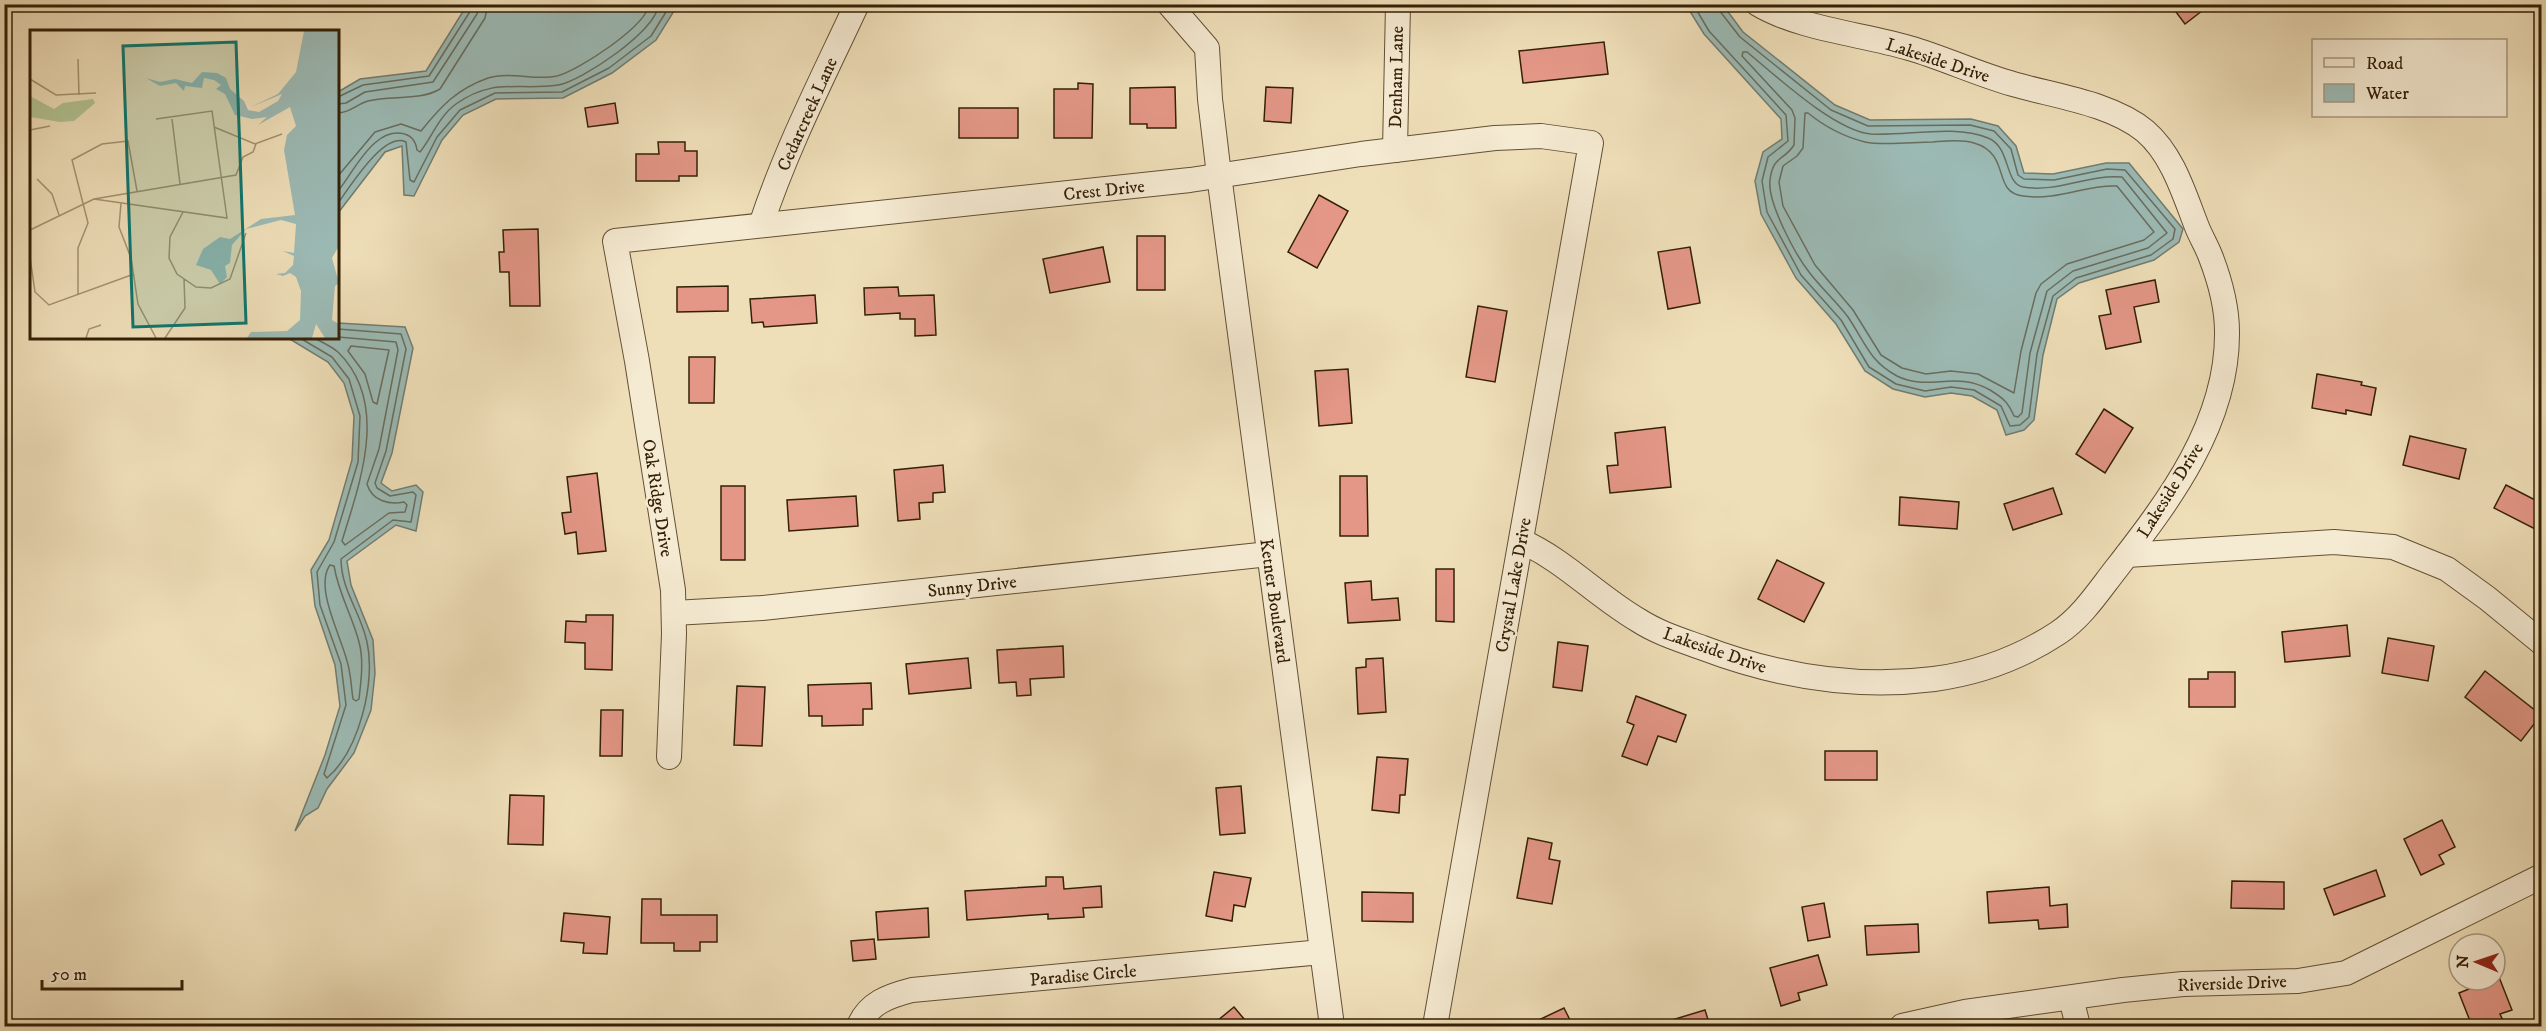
<svg xmlns="http://www.w3.org/2000/svg" width="2546" height="1031" font-family="'IM FELL DW Pica',serif">
	<style>
		.water { fill: #9cbbb6; stroke: #727d70; stroke-width: 1.5 }
		.lines { fill: none; stroke-linecap: round; stroke-linejoin: round }
		.shore { stroke: #686e5e; stroke-width: 1.5 }
		.building { fill: #e49787; stroke: #342006; stroke-width: 1.5 }
		.minor-casing { stroke: #635033; stroke-width: 26 }
		.minor { stroke: #f5ead2; stroke-width: 24 }
		.labels { text-anchor: middle; stroke-width: 5; stroke-linejoin: round; paint-order: stroke }
		.street-label { font-size: 18px; fill: #342006; stroke: #f5ead2 }
		.inset-road { fill: none; stroke: #a49371; stroke-width: 1.5 }
		.view { fill: #0f766e; fill-opacity: 0.15; stroke: #0f766e; stroke-width: 3 }
		.inset-edge { fill: none; stroke: #342006; stroke-width: 3 }
	</style>
	<rect width="100%" height="100%" fill="#efdfb9"/>
	<filter id="stains"><feTurbulence type="fractalNoise" baseFrequency=".00333" numOctaves="4"/><feColorMatrix values="0 0 0 0 .2 0 0 0 0 .09 0 0 0 0 .02 0 0 0 .5 -.17"/></filter>
	<radialGradient id="worn" r=".72"><stop offset=".6" stop-color="#630" stop-opacity="0"/><stop offset="1" stop-color="#630" stop-opacity=".3"/></radialGradient>
	<!-- water -->
	<g class="water">
		<path d="M467,5L671,4L674,11L656,40L612,73L563,98L496,99L463,115L442,140L414,196L404,195L402,146L385,152L338,213V92L360,79L426,71Z"/>
		<path d="M1686,5H1723L1743,32L1835,105L1870,120L1971,119L1998,126L2016,146L2024,173L2053,174L2106,163H2129L2183,229L2179,242L2154,260L2079,283L2057,299L2043,355L2034,420L2024,430L2006,435L1997,410L1972,396L1951,393L1925,397L1893,389L1865,371L1836,324L1796,278L1761,214L1755,181L1763,152L1782,139L1781,119L1704,34Z"/>
		<path d="M338,323L405,327L413,348L392,453L381,483L392,491L416,485L423,492L416,531L396,525L347,561L351,585L373,640L375,673L371,710L354,753L327,789L318,808L305,816L295,831L325,755L340,706L335,665L315,606L311,570L329,540L352,460L354,416L344,383L328,362L288,338H338Z"/>
	</g>
	<g class="lines">
		<!-- shore -->
		<g class="shore">
			<path d="M1693,4L1709,31L1786,115L1788,141L1768,157L1762,181L1767,212L1801,275L1841,320L1869,367L1896,384L1925,391L1951,387L1974,390L2001,406L2010,426L2020,425L2029,417L2037,354L2053,296L2076,278L2151,255L2173,239L2175,229L2125,170L2107,169L2054,180L2024,179L2018,175L2011,149L1994,131L1970,125L1868,126L1831,110L1740,37L1719,10L1718,4"/>
			<path d="M1743,52H1747C1775,75 1835,131 1871,134C1907,136 1955,124 1988,138C2011,147 2004,183 2023,187C2057,193 2088,174 2122,177L2167,233L2148,248L2073,271L2047,291L2030,353L2022,413L2018,417L2014,416C2008,402 2003,398 1990,390C1955,370 1929,392 1897,376C1869,361 1865,342 1848,317C1836,301 1821,288 1809,272C1795,254 1767,202 1770,180C1773,155 1784,161 1794,145L1795,118L1792,110L1742,56Z"/>
			<path d="M338,97L363,85L429,76L471,10L472,4"/>
			<path d="M338,104L346,103L365,92L433,82L477,14L479,4"/>
			<path d="M338,113C350,113 357,104 368,101C391,95 420,101 440,89L485,18L488,4"/>
			<path d="M1805,113H1808C1824,126 1845,137 1865,142C1883,146 1914,142 1933,142C1946,141 1962,139 1974,143C2012,154 1991,192 2023,196C2059,201 2086,184 2117,186L2154,232L2144,240L2067,264L2041,284L2036,293L2021,351L2014,393L1978,374L1951,371L1926,374L1902,368L1881,355L1853,310L1815,265L1783,206L1779,182L1783,166L1797,156L1803,148Z"/>
			<path d="M338,176L375,132L401,124L421,131C441,106 457,89 488,78C510,71 536,81 557,76C579,70 647,26 649,4"/>
			<path d="M338,191C350,176 361,154 376,142C391,129 414,129 417,150L420,152C432,137 439,116 456,104C494,77 518,91 558,85C580,82 660,29 658,4"/>
			<path d="M338,203C350,187 384,131 406,142L410,180L414,182L437,137L460,110L495,93L562,92L609,68L651,36L666,12V4"/>
			<path d="M300,338L332,357L349,379L360,416L358,462L334,542L317,572L320,605L341,664L346,705L324,774L327,778C359,751 376,682 367,642C361,613 341,590 341,559L393,520L411,522L416,495L413,492L390,496L377,488L375,483L386,451L406,349L401,334L338,329"/>
			<path d="M314,338C322,342 331,346 338,352C390,403 360,482 342,541L345,545L389,513L405,512L407,505L404,502C389,505 372,501 367,484L379,449L398,350L396,342L338,337"/>
			<path d="M351,346L389,350L377,404L373,402L365,374L348,351Z"/>
			<path d="M330,565L334,566C339,595 352,615 359,642C364,660 361,681 359,699L356,701L353,699C351,686 351,673 347,661C341,636 314,587 330,565Z"/>
		</g>
	</g>
	<!-- building -->
	<g class="building">
		<path d="M2170,4H2211L2185,24Z"/>
		<path d="M1604,42L1608,74L1523,83L1519,51Z"/>
		<path d="M1078,83L1093,84L1092,138H1054V89H1078Z"/>
		<path d="M1175,87L1176,128H1147V124H1130V88Z"/>
		<path d="M1266,87L1293,88L1291,123L1264,121Z"/>
		<path d="M615,103L618,123L588,127L585,108Z"/>
		<rect x="959" y="108" width="59" height="30"/>
		<path d="M658,142H685V151H697V176H679V181H636V154H659Z"/>
		<path d="M1319,195L1348,211L1317,268L1288,252Z"/>
		<path d="M538,229L540,306H510L509,272H500L499,252H504L503,230Z"/>
		<rect x="1137" y="236" width="28" height="54"/>
		<path d="M1103,247L1110,282L1050,293L1043,259Z"/>
		<path d="M1690,247L1700,303L1668,309L1658,252Z"/>
		<path d="M2155,280L2159,302L2134,307L2141,342L2106,349L2099,316L2111,314L2106,290Z"/>
		<path d="M728,286V311L677,312V287Z"/>
		<path d="M898,287L899,296L934,295L936,335L915,336V319H900V313L865,315L864,288Z"/>
		<path d="M815,295L817,323L764,327L763,322L752,323L750,299Z"/>
		<path d="M1478,306L1507,311L1495,382L1466,377Z"/>
		<path d="M689,357H715L714,403H689Z"/>
		<path d="M1348,369L1352,423L1319,426L1315,371Z"/>
		<path d="M2317,374L2362,382L2361,385L2376,388L2371,415L2346,410V414L2312,408Z"/>
		<path d="M2104,409L2133,428L2105,473L2076,454Z"/>
		<path d="M1665,427L1671,487L1610,493L1607,466L1618,465L1615,433Z"/>
		<path d="M2410,436L2466,449L2459,479L2403,465Z"/>
		<path d="M943,465L945,492L933,493V502L919,503L920,519L898,521L894,470Z"/>
		<path d="M597,473L606,551L578,554L576,532L565,534L562,513L571,512L567,477Z"/>
		<path d="M1340,476H1367L1368,536H1340Z"/>
		<path d="M2506,485L2541,503V532L2494,508Z"/>
		<rect x="721" y="486" width="24" height="74"/>
		<path d="M2053,488L2062,514L2013,530L2004,504Z"/>
		<path d="M856,496L858,526L789,531L787,500Z"/>
		<path d="M1900,497L1959,502L1957,529L1899,525Z"/>
		<path d="M1777,560L1824,583L1804,622L1758,599Z"/>
		<path d="M1436,569H1454V622L1436,621Z"/>
		<path d="M1371,581L1372,600L1398,598L1400,620L1348,623L1345,583Z"/>
		<path d="M586,615H613L612,670L585,669V643L565,642L566,621L586,622Z"/>
		<path d="M2347,625L2350,656L2285,662L2282,632Z"/>
		<path d="M2388,638L2434,646L2428,681L2382,673Z"/>
		<path d="M1558,642L1588,646L1582,691L1553,687Z"/>
		<path d="M1063,646L1064,677L1030,679L1031,695L1017,696L1016,682L999,683L997,650Z"/>
		<path d="M968,658L971,688L909,694L906,664Z"/>
		<path d="M1383,658L1386,712L1358,714L1356,668L1366,667V659Z"/>
		<path d="M2485,671L2541,715L2521,741L2465,697Z"/>
		<path d="M2208,672H2235V707H2189V679H2208Z"/>
		<path d="M871,683L872,709H863V725L822,726V716H809L808,685Z"/>
		<path d="M737,686L765,687L762,746L734,745Z"/>
		<path d="M1636,696L1686,715L1676,742L1658,736L1647,765L1622,756L1634,725L1627,722Z"/>
		<path d="M601,710H623L622,756H600Z"/>
		<rect x="1825" y="751" width="52" height="29"/>
		<path d="M1377,757L1408,759L1405,795H1400L1399,813L1372,810Z"/>
		<path d="M1241,786L1245,833L1220,835L1216,788Z"/>
		<path d="M510,795L544,796L543,845L508,844Z"/>
		<path d="M2442,820L2455,847L2439,855L2444,864L2421,875L2404,839Z"/>
		<path d="M1528,838L1552,843L1549,859L1560,861L1552,904L1517,898Z"/>
		<path d="M2376,870L2385,896L2334,915L2324,889Z"/>
		<path d="M1214,872L1251,878L1245,907L1234,905L1232,921L1206,916Z"/>
		<path d="M1046,877H1063L1064,889L1101,886L1102,907L1083,908L1084,917L1048,919V914L967,920L965,891L1046,886Z"/>
		<path d="M2232,881L2284,882V909L2231,908Z"/>
		<path d="M2049,887L2050,906L2067,904L2068,927L2039,929L2038,920L1989,923L1987,892Z"/>
		<path d="M1362,892L1413,893V922L1362,921Z"/>
		<path d="M642,899H661V915H717V942H700V951H674V943H641Z"/>
		<path d="M1824,903L1830,937L1808,941L1802,907Z"/>
		<path d="M928,908L929,937L878,940L876,912Z"/>
		<path d="M564,913L610,917L607,954L583,953L584,943L561,941Z"/>
		<path d="M1918,924L1919,952L1867,955L1865,926Z"/>
		<path d="M874,939L876,959L853,961L851,941Z"/>
		<path d="M1818,955L1827,985L1798,993L1800,1000L1781,1006L1770,968Z"/>
		<path d="M2499,977L2512,1010L2500,1014L2504,1023L2494,1026H2472L2459,993Z"/>
		<path d="M1234,1007L1250,1026H1211Z"/>
		<path d="M1564,1008L1573,1026H1526Z"/>
		<path d="M1705,1010L1710,1026H1663L1662,1023Z"/>
	</g>
	<g class="lines">
		<!-- minor casing -->
		<g class="minor-casing">
			<g id="minor">
				<path d="M1169,4L1207,48L1210,99L1219,175L1332,1026"/>
				<path d="M1395,150L1398,4"/>
				<path d="M761,225C786,149 823,77 857,4"/>
				<path d="M1521,541C1564,560 1597,596 1638,620C1658,633 1681,640 1703,648C1777,676 1855,689 1934,679C1979,673 2020,658 2058,633C2082,617 2098,592 2116,569C2169,501 2228,423 2227,332C2227,307 2219,278 2210,255C2206,245 2201,237 2197,227C2184,194 2173,155 2145,131C2111,103 2054,96 2013,84C1977,74 1944,58 1909,48C1862,34 1800,29 1758,4"/>
				<path d="M2127,555L2334,542L2393,547L2447,569L2487,598L2542,643"/>
				<path d="M674,613L762,608L1269,554"/>
				<path d="M669,757L674,634L673,590L637,361L615,241L1190,180L1361,154L1495,138L1541,136L1591,143L1435,1026"/>
				<path d="M2071,998L2078,1026"/>
				<path d="M859,1026C868,1003 889,996 912,990L1322,952"/>
				<path d="M1902,1026L1965,1012L2123,990L2183,984L2298,981L2346,973L2542,876"/>
			</g>
		</g>
		<!-- minor -->
		<use href="#minor" class="minor"/>
	</g>
	<g class="labels">
		<!-- street labels -->
		<g class="street-label">
			<text transform="translate(1938 60) rotate(18)" y="6">Lakeside Drive</text>
			<text transform="translate(1396 77) rotate(-89)" y="6">Denham Lane</text>
			<text transform="translate(807 114) rotate(-66)" y="6">Cedarcreek Lane</text>
			<text transform="translate(1104 190) rotate(-6)" y="6">Crest Drive</text>
			<text transform="translate(2170 490) rotate(-58)" y="6">Lakeside Drive</text>
			<text transform="translate(658 498) rotate(81)" y="6">Oak Ridge Drive</text>
			<text transform="translate(1513 585) rotate(-80)" y="6">Crystal Lake Drive</text>
			<text transform="translate(972 586) rotate(-6)" y="6">Sunny Drive</text>
			<text transform="translate(1275 601) rotate(82)" y="6">Ketner Boulevard</text>
			<text transform="translate(1715 650) rotate(19)" y="6">Lakeside Drive</text>
			<text transform="translate(1083 975) rotate(-5)" y="6">Paradise Circle</text>
			<text transform="translate(2232 983) rotate(-2)" y="6">Riverside Drive</text>
		</g>
	</g>
	<!-- overview -->
	<g transform="translate(30 30)">
		<rect width="309" height="309" fill="#efdfb9"/>
		<path d="M0,66L24,79L33,73L63,69L65,73L44,91L30,92L0,87Z" fill="#b3c394"/>
		<path d="M274,1H309V216L302,228L309,253L305,256L302,290L309,294V308H295L286,294L282,308H217L221,302L257,301L270,290L271,261L266,247L260,243L253,246L246,244L255,243L263,235L264,226L253,221L264,223L266,194L251,190L216,199L202,215L200,233L195,236L197,247L190,254L181,240L166,235L173,219L190,207L200,209L231,189L265,185L254,120L257,105L266,96L260,77L228,95L237,87L222,89L205,85L195,64L186,59L191,55L184,50L174,48L172,58L155,56L154,61L146,53L130,56L116,48L130,52L145,49L162,53L172,42L187,43L196,48L200,59L214,71L218,80L229,82L248,71L252,64L221,77L248,64L266,42Z" fill="#9cbbb6"/>
		<path class="inset-road" d="M48,29L49,65M0,49L26,65L66,63M142,89L150,154M184,97L225,114L252,104M0,100L20,96M7,149L22,164L29,185M64,169L197,188L182,81L126,89M91,173L89,197L101,228L108,274L126,308M153,182L140,207L139,228L147,244L166,257L181,258L200,249L216,203M0,200L64,169L206,145L213,127L223,122L226,114M0,227L5,262L19,275L104,244M48,264V218L58,193L42,130L72,114L98,111L107,161M56,308L59,299L71,295M135,308L155,278L154,249"/>
		<path class="view" d="M206,12L216,293L103,297L93,16Z"/>
		<rect width="309" height="309" class="inset-edge"/>
	</g>
	<!-- margin -->
	<rect width="2546" height="1031" fill="none" stroke="#efdfb9" stroke-width="24"/>
	<rect x="6" y="6" width="2534" height="1019" fill="none" stroke="#342006" stroke-width="3"/>
	<rect x="12" y="12" width="2522" height="1007" fill="none" stroke="#342006" stroke-width="1.5"/>
	<!-- legend -->
	<rect x="2312" y="39" width="195" height="78" fill="#f5ead2" stroke="#a89980" stroke-width="1.5"/>
	<rect x="2324" y="58" width="30" height="9" fill="#f5ead2" stroke="#a89980" stroke-width="1.5"/>
	<text x="2366" y="69" font-size="18" fill="#342006">Road</text>
	<rect x="2324" y="84" width="30" height="18" fill="#9cbbb6" stroke="#a89980" stroke-width="1.5"/>
	<text x="2366" y="99" font-size="18" fill="#342006">Water</text>
	<!-- north arrow -->
	<g transform="translate(2477 962) rotate(272)"><circle r="28" fill="#f5ead2" stroke="#a89980" stroke-width="1.5"/>
	<path d="M0-4.5L10 22L0 15L-10 22Z" fill="#8f2418"/>
	<text y="-9" font-size="16" font-weight="bold" text-anchor="middle" fill="#342006">N</text>
	</g>
	<!-- scale -->
	<path d="M42 980v9h140v-9" fill="none" stroke="#342006" stroke-width="3"/>
	<text x="51" y="980" font-size="18" fill="#342006" stroke="#f5ead2" stroke-width="4.5" paint-order="stroke">50 m</text>
	<rect width="100%" height="100%" filter="url(#stains)"/>
	<rect width="100%" height="100%" fill="url(#worn)"/>
</svg>
